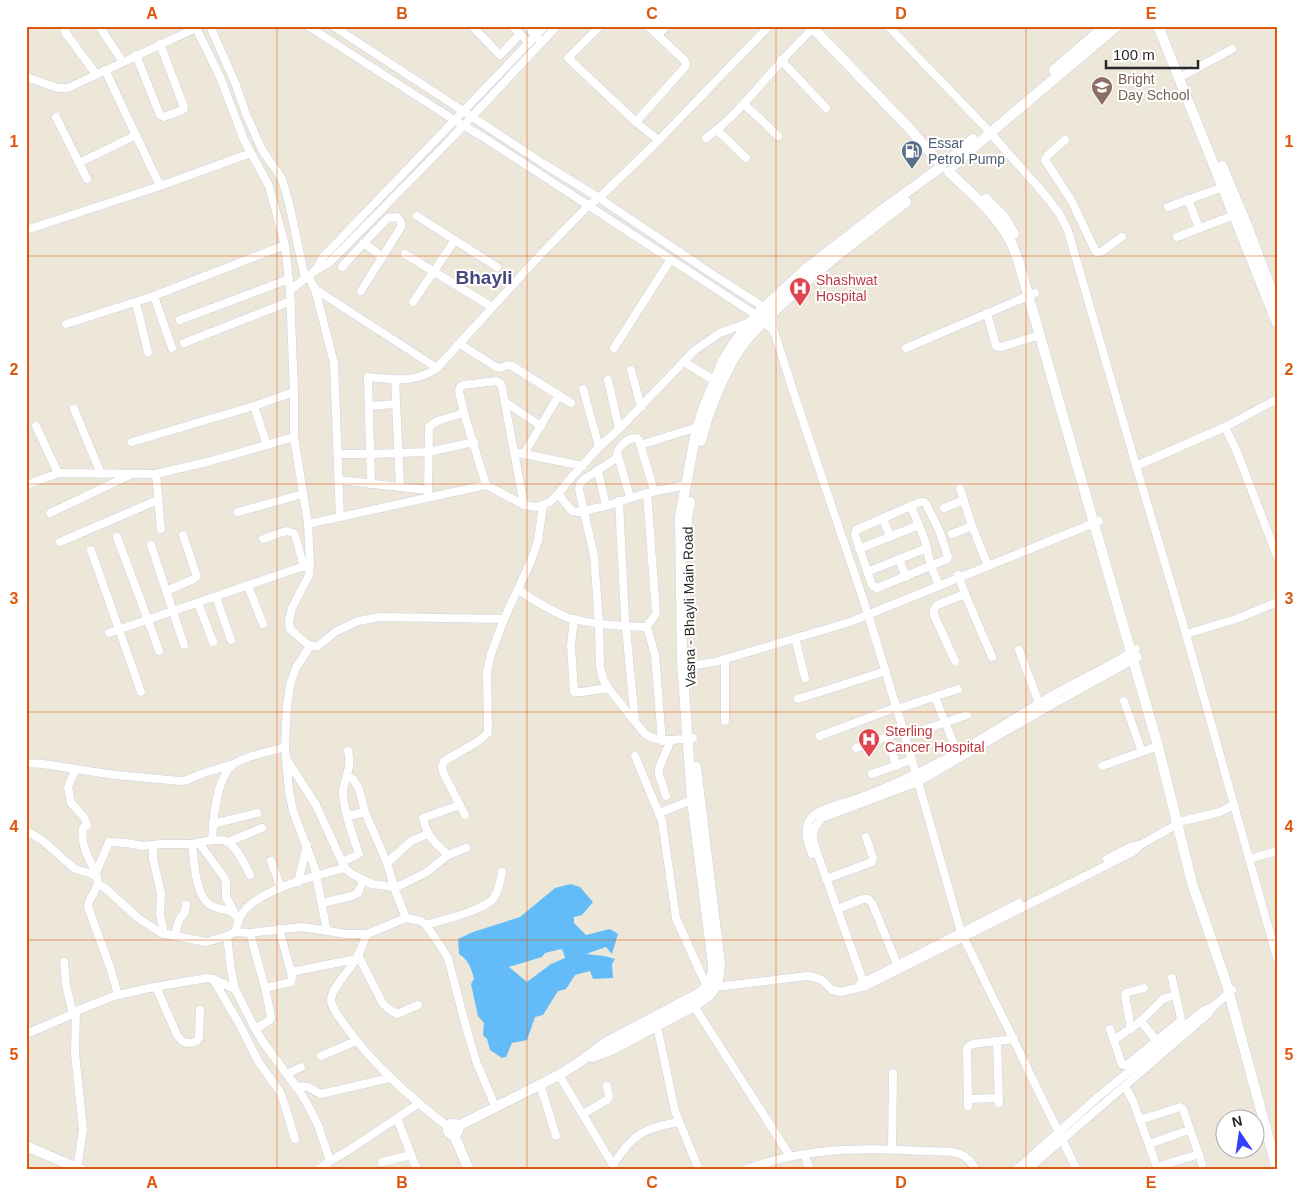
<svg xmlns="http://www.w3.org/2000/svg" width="1303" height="1196" font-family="Helvetica,sans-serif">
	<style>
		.water { fill: #63bcf8; fill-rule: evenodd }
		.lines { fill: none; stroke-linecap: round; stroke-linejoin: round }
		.street-casing { stroke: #ced0e3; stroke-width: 9 }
		.secondary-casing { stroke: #ced0e3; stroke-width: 11 }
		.street { stroke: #fff; stroke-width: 8 }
		.secondary { stroke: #fff; stroke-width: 10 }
		.grid { fill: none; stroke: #de570d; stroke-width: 1; stroke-opacity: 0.55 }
		.labels { text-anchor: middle; stroke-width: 4; stroke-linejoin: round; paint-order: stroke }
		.education-label { font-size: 14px; fill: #785e54; stroke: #fff; text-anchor: start }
		.service-label { font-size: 14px; fill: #4e5e75; stroke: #fff; text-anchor: start }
		.health-label { font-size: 14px; fill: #be3a42; stroke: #fff; text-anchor: start }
		.street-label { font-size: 14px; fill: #292929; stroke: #fff }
		.district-label { font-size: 19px; font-weight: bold; fill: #46487d; stroke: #fff }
		.neatline { fill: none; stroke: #de570d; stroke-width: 2 }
		.grid-label { font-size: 16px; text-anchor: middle; font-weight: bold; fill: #de570d }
	</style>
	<rect width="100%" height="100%" fill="#ede7d9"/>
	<!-- water -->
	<path class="water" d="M571,884L580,887L593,902L582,915L574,917V923L586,935L610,929L618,934L612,954L606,947L586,954L604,956L615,959L612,964L613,978L593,979L590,971L575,975L566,989L558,991L543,1015L535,1017L527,1040L512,1043L506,1057L502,1058L490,1050L487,1039L483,1035L484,1023L478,1016L471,984L474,979C472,970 468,959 459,954L458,939L473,932L520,917L555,888ZM561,949L563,951L565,958L551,964L527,982L509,967L542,957L545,953Z"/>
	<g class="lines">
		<!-- street casing -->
		<g class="street-casing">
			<g id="street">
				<path d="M63,26L65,32L96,74"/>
				<path d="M99,26L123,62"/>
				<path d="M195,26L220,77L244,140L269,186L285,245L290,290L294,392V437L308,524L310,564L309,575L292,608L289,621L290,629C298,635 308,649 318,646L335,632L358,621L380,617L504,619"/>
				<path d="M210,26L236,85L246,114L262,150L281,177L284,185L291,212L305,279"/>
				<path d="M308,26L454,120L483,137L534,170L756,315L774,331L773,313L712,274L599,198L544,164L333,26"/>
				<path d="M472,26L500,55L520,34"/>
				<path d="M512,26L529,43"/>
				<path d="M527,26L538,39"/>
				<path d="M600,26L568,58L636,122"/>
				<path d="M648,26L684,60L686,64L685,67L636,122L658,140"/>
				<path d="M888,26L986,128L1045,195L1059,213L1068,231L1137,469L1186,634L1277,958"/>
				<path d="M658,35L667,26"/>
				<path d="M136,55L160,115L164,117L183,110L184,107L160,44"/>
				<path d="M781,60L826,108"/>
				<path d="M105,70L160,186"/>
				<path d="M26,77L58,88H68L196,28"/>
				<path d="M1179,78L1232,49"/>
				<path d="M744,104L778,136"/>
				<path d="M56,117L87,179"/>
				<path d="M717,130L746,158"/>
				<path d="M706,138C735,117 756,89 780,63C791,50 803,38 815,26"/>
				<path d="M1065,140L1048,155L1045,160L1071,200L1096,252H1101L1122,237"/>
				<path d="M79,163L136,135"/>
				<path d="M1188,199L1199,228"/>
				<path d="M1168,207L1223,187"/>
				<path d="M417,216L497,267"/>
				<path d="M26,230L160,186L251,153"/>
				<path d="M1177,237L1234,215"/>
				<path d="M364,243L382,257"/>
				<path d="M405,254L492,307"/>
				<path d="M342,267L359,248L388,218L397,217C400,220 402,222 401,227L361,291"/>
				<path d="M316,270L323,257L545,26"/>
				<path d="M308,276L315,289L334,363L340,517"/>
				<path d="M315,289L437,368"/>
				<path d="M290,290L316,270L329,263L449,141L557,26"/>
				<path d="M154,296L172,348"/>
				<path d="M413,302L455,240"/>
				<path d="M136,303L148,352"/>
				<path d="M987,313L996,346L1001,347L1040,335"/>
				<path d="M180,320L289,279"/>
				<path d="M66,324L151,297L285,245"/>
				<path d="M774,331L797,403L868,614L905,736L961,932L1077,1170"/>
				<path d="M184,343L291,301"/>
				<path d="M460,344L496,367L499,368L509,365L512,366L571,403"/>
				<path d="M614,348L671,259"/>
				<path d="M906,348L1035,293"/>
				<path d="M684,362L715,381"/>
				<path d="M631,370L641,407"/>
				<path d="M395,379L400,487"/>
				<path d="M608,380L619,429"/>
				<path d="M583,389L599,447"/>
				<path d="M505,402L541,426"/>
				<path d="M254,406L267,445"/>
				<path d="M369,406L396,404"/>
				<path d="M74,409L101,474"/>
				<path d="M36,426L58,473"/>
				<path d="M1225,427L1237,452L1277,556"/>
				<path d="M132,442L254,406L294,392"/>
				<path d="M640,445L698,427"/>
				<path d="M514,452L583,466"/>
				<path d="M338,454H370L428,452L474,442"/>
				<path d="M524,454L559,395"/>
				<path d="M618,457L583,480L580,484L579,489L594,556L599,624L600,667L603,679L608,688L645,734C661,744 674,739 693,738"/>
				<path d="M1136,466L1225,427L1277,399"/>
				<path d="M598,471L606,506"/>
				<path d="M156,474L161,529"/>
				<path d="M339,480L427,490"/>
				<path d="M371,484L368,377C394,379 414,384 437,368L541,254L588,206L599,198L655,144L769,26"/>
				<path d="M26,485L59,473L156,474L211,461L294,437"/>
				<path d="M486,485L464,413L459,391L460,387L463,385L497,381C502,383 502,388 503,393L524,505"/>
				<path d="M960,488L972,526L988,566"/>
				<path d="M647,493L656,613C654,619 649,621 647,627L655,655L662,741"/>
				<path d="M558,494L572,511L578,512L606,506L647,493L686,485"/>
				<path d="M428,497L429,427L437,421L464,413"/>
				<path d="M630,497L617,453C619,446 629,437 637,438L639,440L654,491"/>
				<path d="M619,501L625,619L635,721"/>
				<path d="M920,502H924L926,504L939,530L948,557L947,559L877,588L872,585L855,535L856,530Z"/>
				<path d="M911,506L924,538L931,566L939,586"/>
				<path d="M944,508L964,500"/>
				<path d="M238,512L303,494"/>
				<path d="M50,513L130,475"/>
				<path d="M883,518L890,537"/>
				<path d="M308,524L486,485L524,505L537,507L550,502L558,494L570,479L599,447L619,429L695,350L720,333L750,322"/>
				<path d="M952,534L972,526"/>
				<path d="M117,537L148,620L159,651"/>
				<path d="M263,539L286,531L293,533L295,535L304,567"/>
				<path d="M60,542L158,500"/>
				<path d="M151,545L184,645"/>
				<path d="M859,549L919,525"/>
				<path d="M91,550L141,692"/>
				<path d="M899,559L906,577"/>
				<path d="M867,572L927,548"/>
				<path d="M958,575L965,594L992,657"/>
				<path d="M248,586L263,624"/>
				<path d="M518,590C534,600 551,612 569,618C595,625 621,626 647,627"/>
				<path d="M166,591L194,579L196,577V574L183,535"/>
				<path d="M216,597L231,640"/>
				<path d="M198,603L213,642"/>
				<path d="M574,619L571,646L574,692H582L608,688"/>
				<path d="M109,633L310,564"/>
				<path d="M1186,634L1236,619L1277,602"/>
				<path d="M795,638L805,678"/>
				<path d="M310,646L296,668L290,685L287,706L285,747L289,791L293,811L315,869L326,927L328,931L346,934H367L406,918L421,921L426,925L438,942L448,958L463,1016L476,1061L495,1106"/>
				<path d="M1019,650L1040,706"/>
				<path d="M955,661L934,615V610L937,605L965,594"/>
				<path d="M682,667L715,662L850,622L1099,521"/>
				<path d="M935,697L957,752"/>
				<path d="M798,699L886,671"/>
				<path d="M1124,701L1142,752"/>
				<path d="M897,709L958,689"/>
				<path d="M725,721V659"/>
				<path d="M820,736L897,707"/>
				<path d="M905,736L967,715"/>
				<path d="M888,737L896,766"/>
				<path d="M856,748L904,731"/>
				<path d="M635,756L662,821L676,918L707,987H716L807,976L814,977L822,980L832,990L841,992L866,986L1133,852L1140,845"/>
				<path d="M287,760L316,805L344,866"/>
				<path d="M26,763L43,764L115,775L181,781L187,780L204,773L233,764"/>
				<path d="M1102,766L1158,746"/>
				<path d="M75,770L68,787L71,803L84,817L87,825L83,828C80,844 89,859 96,873"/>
				<path d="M872,774L911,760"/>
				<path d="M347,776L353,779L359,789L365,812L387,863L394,887L406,918"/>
				<path d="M666,796L659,774V768L671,740"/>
				<path d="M659,813L692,800"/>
				<path d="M465,815L443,772L442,767L444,761L477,742L488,733L487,672L491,654L504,619L531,561L538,541L543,505"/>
				<path d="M348,816L365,812"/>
				<path d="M213,824L257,813"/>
				<path d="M26,831L42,840L75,869L92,874L97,878"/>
				<path d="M212,840C216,840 223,839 227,842C237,847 245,865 250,875"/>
				<path d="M228,842L262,828"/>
				<path d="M199,843L224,877L226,883V897L234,912"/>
				<path d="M192,844C194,860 195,898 212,906C225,912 229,906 239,919L235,932"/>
				<path d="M153,845V859L161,893L160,915L164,933"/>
				<path d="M812,854C807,842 802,825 814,815C825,807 842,804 856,799C876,792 896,783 915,774C963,752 1007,722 1053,695C1080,679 1110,667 1136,649"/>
				<path d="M448,855C435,843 427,836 423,818L460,805"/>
				<path d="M1107,859L1130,847L1140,845L1183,821L1220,812L1233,805"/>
				<path d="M1249,859L1277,851"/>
				<path d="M271,861L281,888"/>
				<path d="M342,862L359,854C353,836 344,813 343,793C342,787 346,781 347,774C350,767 350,759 348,751"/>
				<path d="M387,863L411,841L428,834"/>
				<path d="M826,879L872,862L873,858L866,837"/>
				<path d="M298,882L307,845"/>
				<path d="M98,884L89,902L88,907L110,967L118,995"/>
				<path d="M322,903L352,896L358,893L363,880"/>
				<path d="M837,909L863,899H868L872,903L897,964"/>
				<path d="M239,919C250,891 318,875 345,868L352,874L363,880L372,884L394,887L401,885L427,872L448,855L466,848"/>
				<path d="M426,925C442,920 482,911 493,899C499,891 500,882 502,872"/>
				<path d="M279,929L291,972L356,959"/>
				<path d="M328,931L301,927L250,933L235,932L227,936L231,970L235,989L252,1023L263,1042L300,1092L310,1109L318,1125L330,1161"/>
				<path d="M250,933L265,988L271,1017L270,1020L255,1029"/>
				<path d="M367,934C363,942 361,951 356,959C350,970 330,989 331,1001C332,1009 340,1018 344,1024C373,1065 409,1096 448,1127"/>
				<path d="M175,935L179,920L185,912L186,905"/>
				<path d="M227,936L206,942L161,933L138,918L105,888L98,884L96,873L109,842L126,843L143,846L161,844H192L212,840C213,820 217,775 234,764C247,755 270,752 285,747"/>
				<path d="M358,955L383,1004L389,1009L397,1014L418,1005"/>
				<path d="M64,962L66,985L73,1014"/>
				<path d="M213,979L240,1025L258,1061L280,1092L285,1106L295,1139"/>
				<path d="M863,981L815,847C812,833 812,829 822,818L918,782L1046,708L1138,657"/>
				<path d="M860,984L1019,903"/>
				<path d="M156,987L177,1035C182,1043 189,1045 197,1041L199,1037L200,1010"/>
				<path d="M265,988L291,982L292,978L291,972"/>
				<path d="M694,1006L790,1156"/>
				<path d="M76,1011L75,1053L83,1129L77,1170"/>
				<path d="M1141,1021L1158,1043"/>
				<path d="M657,1026L675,1111L699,1170"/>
				<path d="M1110,1029L1122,1065H1127L1179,1022L1181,1019L1172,978"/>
				<path d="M1131,1029L1125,995L1126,993L1144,988"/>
				<path d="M26,1034L73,1014L76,1011L114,996L149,988L207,978L213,979L235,989"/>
				<path d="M1114,1040L1141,1021L1163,999L1175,995"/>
				<path d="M997,1042L999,1103"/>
				<path d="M321,1056L356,1041"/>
				<path d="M287,1074L301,1067"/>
				<path d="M559,1075L616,1170"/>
				<path d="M540,1084L556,1136"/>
				<path d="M1125,1086L1133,1101L1158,1170"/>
				<path d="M296,1087C312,1085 309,1089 321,1094L390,1078"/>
				<path d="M968,1099L999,1098"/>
				<path d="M968,1106L967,1049L969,1046L973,1044L1014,1039"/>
				<path d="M583,1114L607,1100L609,1097L607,1086"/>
				<path d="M397,1118L415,1165L418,1170"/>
				<path d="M1140,1120L1180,1107L1183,1109L1202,1164"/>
				<path d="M1149,1144L1189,1130"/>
				<path d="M892,1149L893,1073"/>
				<path d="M804,1154L810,1170"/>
				<path d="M382,1162L411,1155"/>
				<path d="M613,1164C619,1157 624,1148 631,1142C642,1129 662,1125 679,1122"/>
				<path d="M1157,1167L1199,1154"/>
				<path d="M318,1170L330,1161L349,1150L418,1104"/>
				<path d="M744,1170C802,1148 861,1147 922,1151C933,1152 950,1150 960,1154C968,1157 972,1163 976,1170"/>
				<path d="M1016,1170L1098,1097L1204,1010L1213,1007"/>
				<path d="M1027,1170L1208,1014L1213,1007L1232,990"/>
			</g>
		</g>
		<!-- secondary casing -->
		<g class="secondary-casing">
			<g id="secondary">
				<path d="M811,26L909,128L941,165"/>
				<path d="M1158,26L1277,323"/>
				<path d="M1054,70L1105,26"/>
				<path d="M949,160L973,139"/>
				<path d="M954,165L990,133L1117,26"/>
				<path d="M1222,166L1248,228L1277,305"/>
				<path d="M949,172C968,190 991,210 1005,232C1011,240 1014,250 1018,260L1158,746L1192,883L1226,982L1277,1169"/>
				<path d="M986,199L1004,217L1014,234"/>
				<path d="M701,441C707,414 724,373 739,350C751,332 768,318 783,303C822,266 864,234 906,202"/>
				<path d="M688,537L687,518L690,502"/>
				<path d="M592,1057L613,1049L694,1006C713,995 719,987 720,964L696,767"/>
				<circle cx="453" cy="1129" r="5.5"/>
				<path d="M458,1126L559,1075L581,1061L605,1043L698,994C709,986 713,978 713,965L692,800L682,662L680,517L696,432L703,410L723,361L734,343L756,315L807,268L882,210L941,167"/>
				<path d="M454,1135L469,1170"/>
				<path d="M26,1146L82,1170"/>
			</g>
		</g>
		<!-- street -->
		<use href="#street" class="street"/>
		<!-- secondary -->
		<use href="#secondary" class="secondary"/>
	</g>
	<!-- grid -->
	<path class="grid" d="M277,26V1170M527,26V1170M776,26V1170M1026,26V1170M26,256H1277M26,484H1277M26,712H1277M26,940H1277"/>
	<!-- icons -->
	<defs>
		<g id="school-pin" transform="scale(1.125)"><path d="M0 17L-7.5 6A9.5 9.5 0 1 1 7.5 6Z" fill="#8d6e63" stroke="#fff"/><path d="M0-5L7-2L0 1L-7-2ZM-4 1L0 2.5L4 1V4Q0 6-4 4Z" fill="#fff"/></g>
		<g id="fuel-pin" transform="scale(1.125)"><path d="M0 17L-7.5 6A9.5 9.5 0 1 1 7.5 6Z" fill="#5c6f8a" stroke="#fff"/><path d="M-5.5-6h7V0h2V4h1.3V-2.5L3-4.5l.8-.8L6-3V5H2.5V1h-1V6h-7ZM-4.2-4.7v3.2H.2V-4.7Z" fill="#fff"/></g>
		<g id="hospital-pin" transform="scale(1.125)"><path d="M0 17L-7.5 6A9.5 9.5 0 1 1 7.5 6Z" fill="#e0444e" stroke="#fff"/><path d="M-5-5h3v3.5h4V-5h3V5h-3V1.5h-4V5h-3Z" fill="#fff"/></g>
	</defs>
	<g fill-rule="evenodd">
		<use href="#school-pin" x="1102" y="87"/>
		<use href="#fuel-pin" x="912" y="151"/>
		<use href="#hospital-pin" x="800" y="288"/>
		<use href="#hospital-pin" x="869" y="739"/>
	</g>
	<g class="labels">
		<!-- education labels -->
		<g class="education-label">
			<text x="1118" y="84">Bright<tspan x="1118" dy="16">Day School</tspan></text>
		</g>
		<!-- service labels -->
		<g class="service-label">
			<text x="928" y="148">Essar<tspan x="928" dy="16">Petrol Pump</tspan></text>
		</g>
		<!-- health labels -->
		<g class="health-label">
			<text x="816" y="285">Shashwat<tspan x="816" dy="16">Hospital</tspan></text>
			<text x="885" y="736">Sterling<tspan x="885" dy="16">Cancer Hospital</tspan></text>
		</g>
		<!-- street labels -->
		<g class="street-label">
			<text transform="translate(689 607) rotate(-91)" y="5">Vasna - Bhayli Main Road</text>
		</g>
		<!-- district labels -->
		<g class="district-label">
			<text x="484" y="284">Bhayli</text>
		</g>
	</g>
	<!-- border -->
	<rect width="1303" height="1196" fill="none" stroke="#ffffff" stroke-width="55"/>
	<!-- north arrow -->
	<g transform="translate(1240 1134) rotate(347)"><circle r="24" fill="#ffffff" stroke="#a9a9a9"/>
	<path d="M0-4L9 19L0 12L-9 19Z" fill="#343eff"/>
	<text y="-8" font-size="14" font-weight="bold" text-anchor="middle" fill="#292929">N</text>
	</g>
	<!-- scale -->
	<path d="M1106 60v8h92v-8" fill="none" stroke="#292929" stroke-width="2.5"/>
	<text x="1113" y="60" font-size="15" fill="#292929" stroke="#ffffff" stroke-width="4" paint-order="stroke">100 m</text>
	<rect x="28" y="28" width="1248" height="1140" class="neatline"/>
	<g class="grid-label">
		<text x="152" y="19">A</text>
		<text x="402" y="19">B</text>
		<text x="652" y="19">C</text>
		<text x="901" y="19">D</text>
		<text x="1151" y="19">E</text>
		<text x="14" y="147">1</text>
		<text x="1289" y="147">1</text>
		<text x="14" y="375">2</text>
		<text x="1289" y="375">2</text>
		<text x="14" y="604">3</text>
		<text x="1289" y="604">3</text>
		<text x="14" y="832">4</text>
		<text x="1289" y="832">4</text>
		<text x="14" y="1060">5</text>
		<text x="1289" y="1060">5</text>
		<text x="152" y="1188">A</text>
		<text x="402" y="1188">B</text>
		<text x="652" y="1188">C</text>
		<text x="901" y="1188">D</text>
		<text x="1151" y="1188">E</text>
	</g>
</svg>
